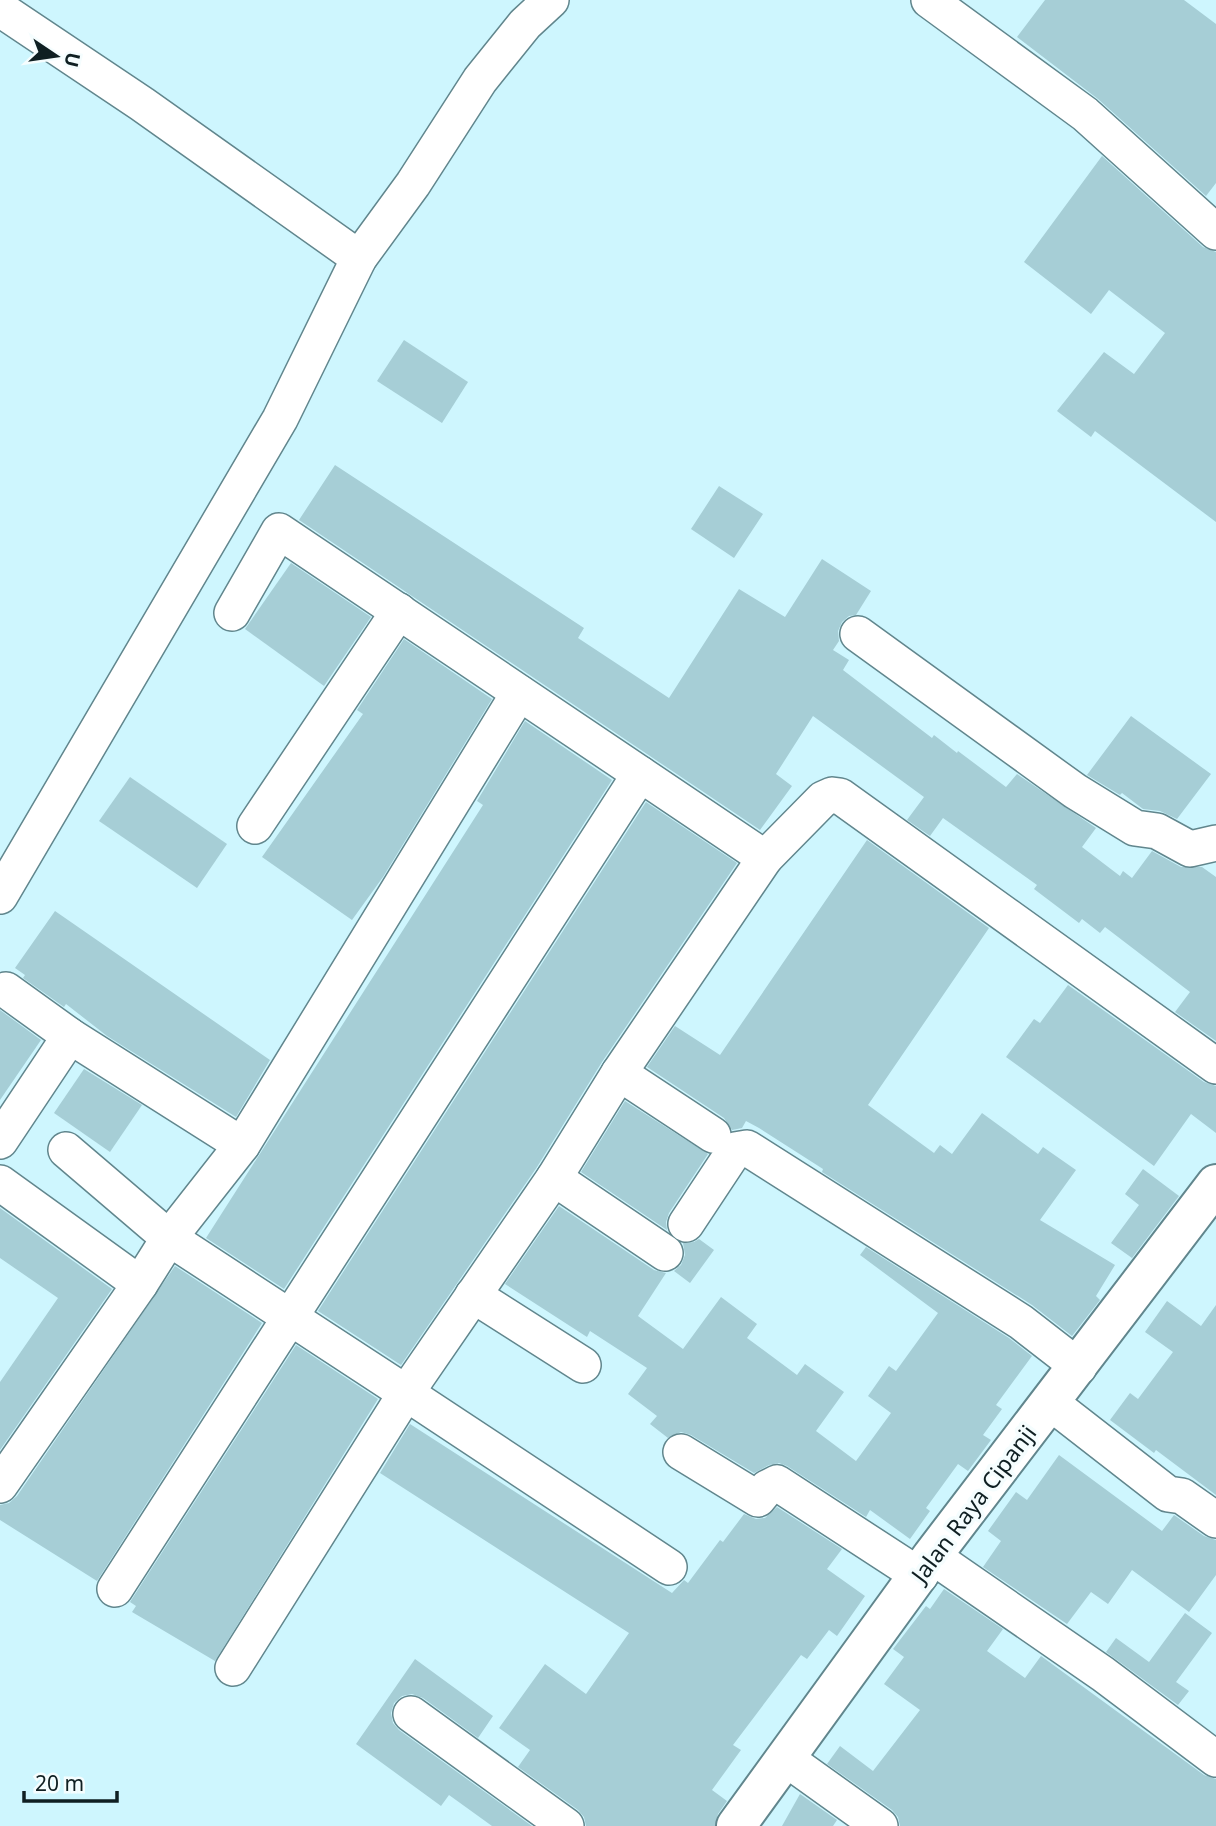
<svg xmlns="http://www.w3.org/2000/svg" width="1216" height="1826" font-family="'Noto Sans',sans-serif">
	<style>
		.building { fill: #a6ced6 }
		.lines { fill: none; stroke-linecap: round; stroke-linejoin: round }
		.street-casing { stroke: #61868d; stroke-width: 38 }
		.secondary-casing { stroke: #61868d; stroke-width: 42 }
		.street { stroke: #fff; stroke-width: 35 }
		.secondary { stroke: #fff; stroke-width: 38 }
		.labels { text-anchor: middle; stroke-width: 7; stroke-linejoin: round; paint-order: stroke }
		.street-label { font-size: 23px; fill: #0f1f22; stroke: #f5fdfe }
	</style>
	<rect width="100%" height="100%" fill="#cef6fe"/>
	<!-- building -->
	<g class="building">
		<path d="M1045,0H1184L1216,24V183L1206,196L1098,99L1017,37Z"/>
		<path d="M1102,156L1203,247L1216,252V522L1095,431L1091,437L1057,411L1104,352L1134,374L1165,333L1109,290L1091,314L1024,262Z"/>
		<path d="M404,340L468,382L442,423L377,381Z"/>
		<path d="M335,465L584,628L578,638L669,698L739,589L785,617L822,559L871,591L856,615L849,616L842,622L838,631L839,641L833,650L849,660L843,670L932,738L934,735L957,753L958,751L1006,787L1017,774L1096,828L1082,847L1120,876L1123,871L1132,878L1152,851L1181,867H1202L1216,877V1041L1175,1012L1190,992L1105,927L1100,933L1082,919L1079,923L1034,889L1037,885L943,818L930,836L907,820L924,797L813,716L776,774L792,786L760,830L299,520Z"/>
		<path d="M719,486L763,514L734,558L691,529Z"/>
		<path d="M291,563L371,617L324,686L245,629Z"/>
		<path d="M404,639L492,699L383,877L352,920L262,857L363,714L357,710Z"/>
		<path d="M1131,716L1211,774L1177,819L1160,811L1143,809L1122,793L1120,795L1087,775Z"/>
		<path d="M525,721L612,780L284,1289L206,1238L483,805L477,801Z"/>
		<path d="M130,777L227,844L197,888L99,821Z"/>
		<path d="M646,802L737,863L602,1062L537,1167L401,1365L318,1311Z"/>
		<path d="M867,840L989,928L868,1105L934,1153L940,1145L952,1154L982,1113L1038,1154L1043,1147L1076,1170L1040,1220L1115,1265L1096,1296L1100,1300L1072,1336L1032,1305L822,1172L823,1169L759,1128L746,1121L742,1128L732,1130L724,1118L647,1067L675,1026L720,1055Z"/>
		<path d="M55,911L270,1060L236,1117L107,1036L66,1004L64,1007L23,978L25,975L15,968Z"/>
		<path d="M1068,985L1204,1082L1216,1086V1133L1191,1114L1154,1166L1006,1057L1034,1019L1040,1023Z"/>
		<path d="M0,1010L41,1040L0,1100Z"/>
		<path d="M84,1069L142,1105L110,1152L54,1113Z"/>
		<path d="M625,1101L708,1154L669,1213L666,1222L667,1230L581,1172Z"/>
		<path d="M1143,1169L1179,1196L1132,1258L1111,1243L1139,1205L1125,1194Z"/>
		<path d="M559,1206L654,1270L666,1273L638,1316L683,1349L721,1297L757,1324L747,1338L797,1375L805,1364L844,1392L816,1431L856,1461L891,1413L868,1396L889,1366L896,1371L938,1313L860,1255L866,1247L1009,1338L1032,1356L996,1405L1002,1409L983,1435L991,1440L968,1471L958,1464L926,1508L930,1511L910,1539L870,1510L866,1517L787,1466L779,1463L769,1465L754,1473L691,1435L681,1432L668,1438L650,1424L657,1416L628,1394L647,1368L590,1331L587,1337L505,1284Z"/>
		<path d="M0,1208L112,1289L0,1450V1382L58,1298L0,1258Z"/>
		<path d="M699,1239L714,1250L690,1283L674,1271L681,1265L685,1255L683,1243L694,1242Z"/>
		<path d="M175,1266L262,1323L97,1581L0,1520V1505L9,1503L17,1496Z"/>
		<path d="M1167,1301L1201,1326L1216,1305V1495L1156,1450L1154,1453L1110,1420L1130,1393L1138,1399L1173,1352L1145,1332Z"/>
		<path d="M296,1345L378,1399L215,1661L132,1612L136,1606L130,1602Z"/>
		<path d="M410,1424L672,1593L684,1580L688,1583L720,1540L723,1542L744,1514L756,1519L765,1518L777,1507L842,1549L827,1569L865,1596L837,1636L829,1630L807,1659L801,1655L733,1745L741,1750L712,1790L727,1801L718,1814L715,1826H586L584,1817L578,1810L518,1767L530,1750L499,1728L545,1664L586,1694L629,1633L380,1473Z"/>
		<path d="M1059,1455L1162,1531L1174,1515L1204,1536L1216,1540V1575L1189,1612L1132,1570L1108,1604L1091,1592L1067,1624L983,1567L1001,1541L988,1531L1016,1492L1027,1500Z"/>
		<path d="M944,1589L1003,1629L987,1651L1025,1678L1041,1656L1204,1775L1216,1779V1826H900L898,1817L892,1810L827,1764L840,1746L873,1771L920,1710L884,1684L904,1657L893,1649L926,1606L930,1609Z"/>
		<path d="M1185,1613L1212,1633L1176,1682L1189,1691L1178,1705L1106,1652L1116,1638L1149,1662Z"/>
		<path d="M415,1659L493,1716L478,1738L423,1698L412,1694L402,1696L394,1703L391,1713L393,1723L399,1730L532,1826H492L449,1795L441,1806L356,1744Z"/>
		<path d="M800,1794L837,1820L833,1826H782Z"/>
	</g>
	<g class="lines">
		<!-- street casing -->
		<g class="street-casing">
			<g id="street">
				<path d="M929,0L1085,114L1216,232"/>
				<path d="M0,9L142,104L359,258"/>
				<path d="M858,634L1075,791L1135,828L1157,831L1190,849L1216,843"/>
				<path d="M255,826L399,611"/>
				<path d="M765,858L823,799L832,795L840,796L1216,1066"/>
				<path d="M0,896L280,419L359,258L413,184L480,80L525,24L551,0"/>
				<path d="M6,990L70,1036L242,1145"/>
				<path d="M619,1073L713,1135"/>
				<path d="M0,1141L70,1036"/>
				<path d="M66,1150L169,1238L406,1393L554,1178L619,1073L765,858L279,531L232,613"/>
				<path d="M554,1178L665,1253"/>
				<path d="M0,1183L140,1284L0,1485"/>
				<path d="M686,1224L735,1150L747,1148L1021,1322L1079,1367"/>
				<path d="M140,1284L169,1238L242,1145L519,693"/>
				<path d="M473,1295L583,1365"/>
				<path d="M1051,1403L1168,1494L1182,1496L1216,1520"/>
				<path d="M681,1452L758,1499L767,1488L777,1483L920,1576"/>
				<path d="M932,1556L1103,1674L1216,1759"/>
				<path d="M115,1589L640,774"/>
				<path d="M233,1668L406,1393L669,1567"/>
				<path d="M411,1714L566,1826"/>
				<path d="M785,1758L880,1826"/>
			</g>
		</g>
		<!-- secondary casing -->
		<g class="secondary-casing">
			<path id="secondary" d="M736,1826L932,1556L1216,1184"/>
		</g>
		<!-- street -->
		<use href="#street" class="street"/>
		<!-- secondary -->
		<use href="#secondary" class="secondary"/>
	</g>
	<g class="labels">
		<!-- street labels -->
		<g class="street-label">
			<text transform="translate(974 1504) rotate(-53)" y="8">Jalan Raya Cipanji</text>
		</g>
	</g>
	<!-- north arrow -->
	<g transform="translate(56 56) rotate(103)" stroke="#f5fdfe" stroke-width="5" paint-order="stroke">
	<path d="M0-5L12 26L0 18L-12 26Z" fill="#0f1f22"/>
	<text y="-10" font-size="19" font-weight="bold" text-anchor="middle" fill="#0f1f22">U</text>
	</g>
	<!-- scale -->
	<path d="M24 1791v10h93v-10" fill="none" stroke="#0f1f22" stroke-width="3.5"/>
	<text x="35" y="1791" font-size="21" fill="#0f1f22" stroke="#f5fdfe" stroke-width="5" paint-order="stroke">20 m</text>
</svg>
